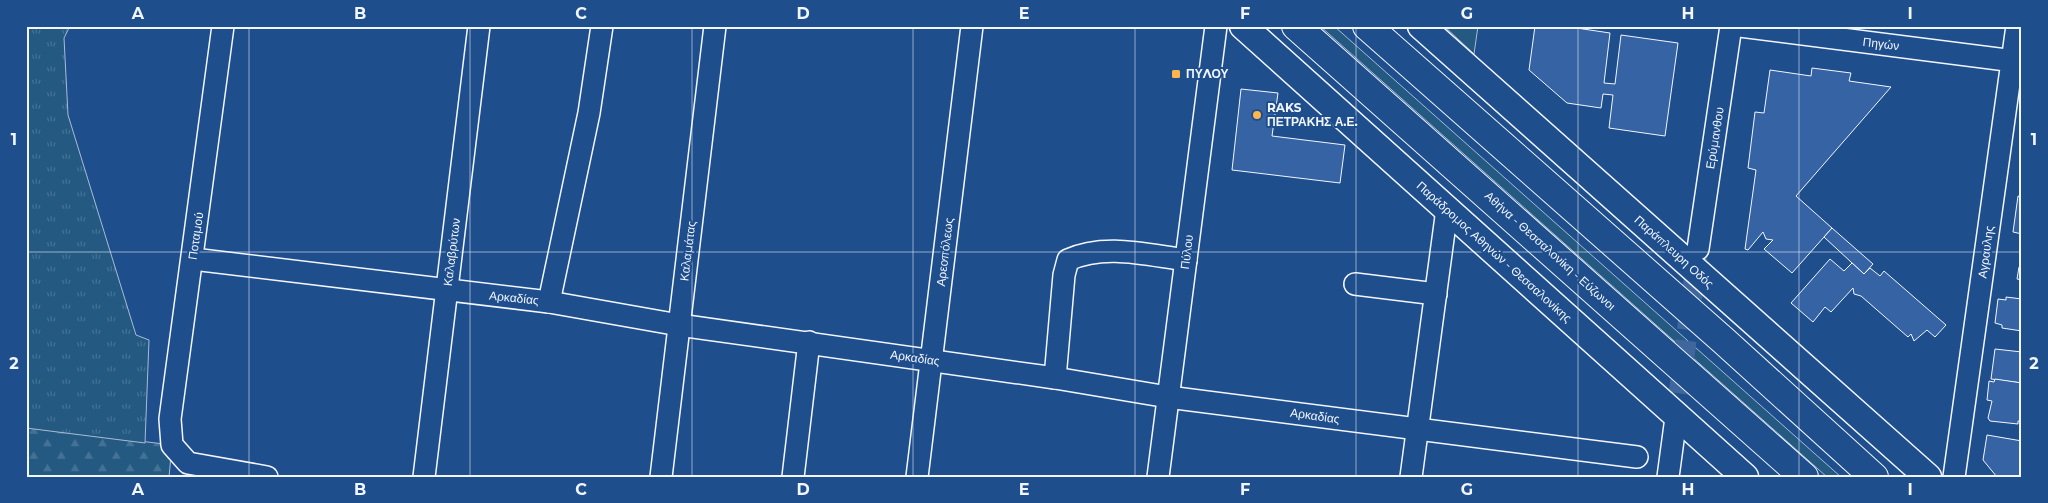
<svg xmlns="http://www.w3.org/2000/svg" width="2048" height="503" font-family="Montserrat,sans-serif">
	<style>
		.grass { fill: #245a82; stroke: #a8bbd7 }
		.forest { fill: url(#forest-firs); stroke: #a8bbd7 }
		.park { fill: url(#park-tufts); stroke: #a8bbd7 }
		.building { fill: #3563a3; stroke: #f2f6ff }
		.lines { fill: none; stroke-linecap: round; stroke-linejoin: round }
		.minor-tunnel { stroke: #3f679d; stroke-width: 21; stroke-dasharray: 21 11; stroke-linecap: butt }
		.minor-casing { stroke: #f2f6ff; stroke-width: 24 }
		.major-casing { stroke: #f2f6ff; stroke-width: 29 }
		.highway-casing { stroke: #f2f6ff; stroke-width: 30 }
		.minor { stroke: #1f4e8c; stroke-width: 21 }
		.major { stroke: #1f4e8c; stroke-width: 26 }
		.highway { stroke: #1f4e8c; stroke-width: 28 }
		.grid { fill: none; stroke: #f2f6ff; stroke-width: 1; stroke-opacity: 0.55 }
		.poi-dot { fill: #ffb74d; stroke: #1f4e8c; stroke-width: 2 }
		.labels { text-anchor: middle; stroke-width: 4; stroke-linejoin: round; paint-order: stroke }
		.street-label { font-size: 12px; fill: #f2f6ff; stroke: #1f4e8c }
		.poi-label { font-size: 12px; font-weight: bold; fill: #f2f6ff; stroke: #1f4e8c; text-anchor: start }
		.neatline { fill: none; stroke: #f2f6ff; stroke-width: 2 }
		.grid-label { font-size: 16px; text-anchor: middle; font-weight: bold; fill: #f2f6ff }
	</style>
	<defs>
		<pattern id="forest-firs" width="22" height="20" patternUnits="userSpaceOnUse" patternTransform="scale(1.25)"><rect width="22" height="20" fill="#245a82"/><path d="M5 1l3.5 6h-7zM16 11l3.5 6h-7z" fill="#447295"/></pattern>
		<pattern id="park-tufts" width="24" height="20" patternUnits="userSpaceOnUse" patternTransform="scale(1.25)"><rect width="24" height="20" fill="#245a82"/><path d="M3 7l-1-3M5 7V3M7 7l1-3M15 17l-1-3M17 17v-4M19 17l1-3" fill="none" stroke="#447295"/></pattern>
	</defs>
	<rect width="100%" height="100%" fill="#1f4e8c"/>
	<!-- grass -->
	<g class="grass">
		<path d="M1320,26H1334L1841,477H1827Z"/>
		<path d="M1444,26H1478L1474,54Z"/>
	</g>
	<!-- forest -->
	<path class="forest" d="M26,427L172,445L169,477H26Z"/>
	<!-- park -->
	<path class="park" d="M26,26H70L64,38L68,115L136,335L149,340L145,443L26,428Z"/>
	<!-- building -->
	<g class="building">
		<path d="M1535,26H1563L1610,33L1604,83L1615,84L1621,35L1678,43L1665,136L1609,128L1613,95L1603,94L1601,108L1567,103L1529,70Z"/>
		<path d="M1812,68L1851,73L1849,81L1891,87L1796,196L1832,228L1792,273L1764,249L1773,240L1766,239L1763,232L1748,250L1745,249L1756,170L1748,168L1755,112L1764,113L1770,70L1811,76Z"/>
		<path d="M1241,89L1278,93L1272,136L1345,145L1340,183L1232,170Z"/>
		<path d="M2018,196L2022,197V234L2013,232Z"/>
		<path d="M1832,228L1873,264L1864,274L1824,237Z"/>
		<path d="M1830,259L1844,271L1852,263L1864,274L1870,268L1880,276L1884,271L1946,325L1935,337L1927,330L1914,341L1911,334L1908,337L1861,296L1854,294L1853,288L1831,312L1825,307L1813,322L1791,303Z"/>
		<path d="M2019,267H2022V280L2017,279Z"/>
		<path d="M2006,297L2022,299V331L2002,328V325L1995,323L1998,299L2006,300Z"/>
		<path d="M1995,349L2022,352V383L1991,379Z"/>
		<path d="M1995,379L2022,383V421H2018V424L1990,421L1988,418L1992,401L1987,400L1989,381L1994,382Z"/>
		<path d="M1987,435L2022,441V477H1997L1983,460Z"/>
	</g>
	<g class="lines">
		<!-- minor-tunnel -->
		<path class="minor-tunnel" d="M1675,425L1697,257"/>
		<!-- minor casing -->
		<g class="minor-casing">
			<g id="minor">
				<path d="M223,26L170,419L172,445L188,463L267,477"/>
				<path d="M1740,26L2022,62"/>
				<path d="M1698,249L1731,26"/>
				<path d="M193,259L549,302L679,325L1055,378L1168,397L1637,457"/>
				<path d="M1355,284L1436,294"/>
				<path d="M549,302L589,113L602,26"/>
				<path d="M1055,378L1064,275L1068,260C1105,243 1147,255 1186,260"/>
				<path d="M424,477L479,26"/>
				<path d="M661,477L715,26"/>
				<path d="M793,477L809,342"/>
				<path d="M917,477L972,26"/>
				<path d="M1158,477L1216,26"/>
				<path d="M1411,477L1447,209"/>
				<path d="M1668,477L1675,425"/>
				<path d="M1954,477L2017,26"/>
			</g>
		</g>
		<!-- major casing -->
		<g class="major-casing">
			<g id="major">
				<path d="M1243,26L1745,477"/>
				<path d="M1421,26L1928,477"/>
			</g>
		</g>
		<!-- highway casing -->
		<g class="highway-casing">
			<g id="highway">
				<path d="M1296,26L1804,477"/>
				<path d="M1367,26L1724,341L1874,477"/>
			</g>
		</g>
		<!-- minor -->
		<use href="#minor" class="minor"/>
		<!-- major -->
		<use href="#major" class="major"/>
		<!-- highway -->
		<use href="#highway" class="highway"/>
	</g>
	<!-- grid -->
	<path class="grid" d="M249,26V477M470,26V477M692,26V477M913,26V477M1135,26V477M1356,26V477M1578,26V477M1799,26V477M26,252H2022"/>
	<!-- markers -->
	<g class="poi-dot">
		<rect x="1171" y="69" width="10" height="10" rx="2.5"/>
		<circle cx="1257" cy="115" r="5"/>
	</g>
	<g class="labels">
		<!-- street labels -->
		<g class="street-label">
			<text transform="translate(1881 44) rotate(7)" y="4">Πηγών</text>
			<text transform="translate(1715 138) rotate(-81)" y="4">Ερύμανθου</text>
			<text transform="translate(196 236) rotate(-82)" y="4">Ποταμού</text>
			<text transform="translate(688 251) rotate(-83)" y="4">Καλαμάτας</text>
			<text transform="translate(1550 251) rotate(42)" y="4">Αθήνα - Θεσσαλονίκη - Εύζωνοι</text>
			<text transform="translate(452 252) rotate(-83)" y="4">Καλαβρύτων</text>
			<text transform="translate(945 252) rotate(-83)" y="4">Αρεοπόλεως</text>
			<text transform="translate(1187 252) rotate(-83)" y="4">Πύλου</text>
			<text transform="translate(1494 252) rotate(42)" y="4">Παράδρομος Αθηνών - Θεσσαλονίκης</text>
			<text transform="translate(1674 252) rotate(42)" y="4">Παράπλευρη Οδός</text>
			<text transform="translate(1986 252) rotate(-82)" y="4">Αγραυλης</text>
			<text transform="translate(514 298) rotate(6)" y="4">Αρκαδίας</text>
			<text transform="translate(915 358) rotate(8)" y="4">Αρκαδίας</text>
			<text transform="translate(1315 416) rotate(8)" y="4">Αρκαδίας</text>
		</g>
		<!-- poi labels -->
		<g class="poi-label">
			<text x="1186" y="78">ΠΥΛΟΥ</text>
			<text x="1267" y="112">RAKS<tspan x="1267" dy="14">ΠΕΤΡΑΚΗΣ Α.Ε.</tspan></text>
		</g>
	</g>
	<!-- border -->
	<rect width="2048" height="503" fill="none" stroke="#1f4e8c" stroke-width="55"/>
	<rect x="28" y="28" width="1992" height="448" class="neatline"/>
	<g class="grid-label">
		<text x="138" y="19">A</text>
		<text x="360" y="19">B</text>
		<text x="581" y="19">C</text>
		<text x="803" y="19">D</text>
		<text x="1024" y="19">E</text>
		<text x="1245" y="19">F</text>
		<text x="1467" y="19">G</text>
		<text x="1688" y="19">H</text>
		<text x="1910" y="19">I</text>
		<text x="14" y="145">1</text>
		<text x="2034" y="145">1</text>
		<text x="14" y="369">2</text>
		<text x="2034" y="369">2</text>
		<text x="138" y="495">A</text>
		<text x="360" y="495">B</text>
		<text x="581" y="495">C</text>
		<text x="803" y="495">D</text>
		<text x="1024" y="495">E</text>
		<text x="1245" y="495">F</text>
		<text x="1467" y="495">G</text>
		<text x="1688" y="495">H</text>
		<text x="1910" y="495">I</text>
	</g>
</svg>
